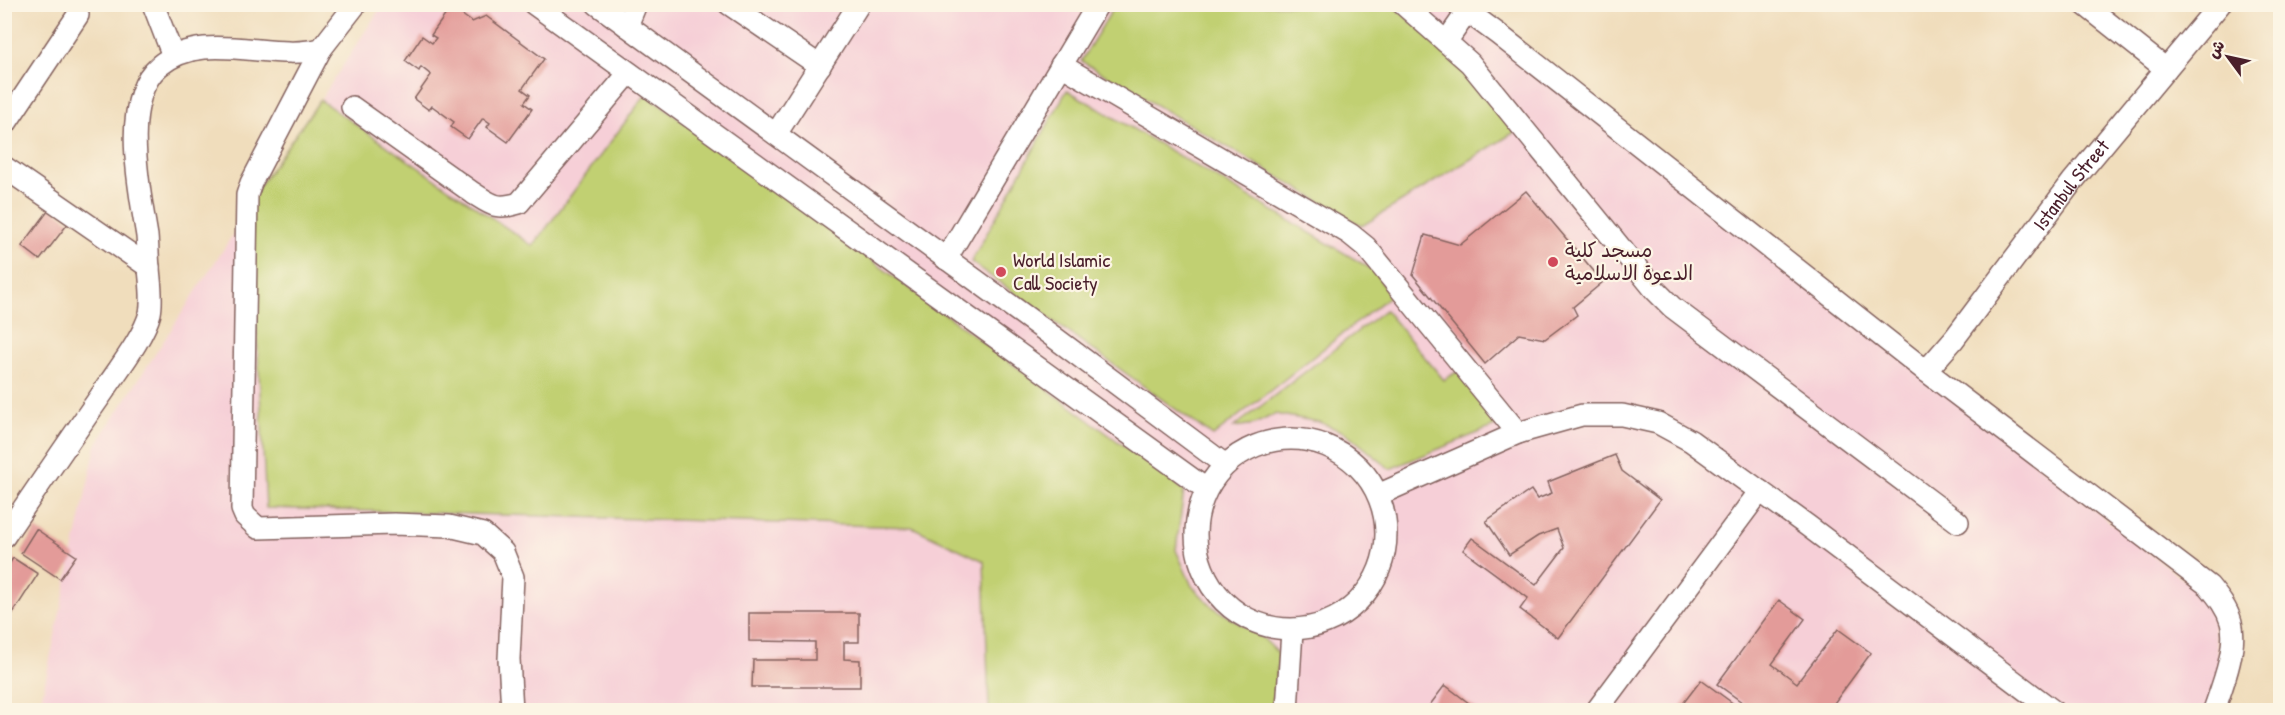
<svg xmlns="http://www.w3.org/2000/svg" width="2285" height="715" font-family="'Patrick Hand','Playpen Sans Arabic',sans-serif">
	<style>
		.built { fill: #f6cfd7 }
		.green { fill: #c1d072; stroke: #86784e; stroke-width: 1.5 }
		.building { fill: #e39b99 }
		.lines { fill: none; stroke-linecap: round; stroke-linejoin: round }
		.minor-casing { stroke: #84625e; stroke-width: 24 }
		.minor { stroke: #fff; stroke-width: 21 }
		.poi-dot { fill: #d1495b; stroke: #fcf5e5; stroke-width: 2 }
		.labels { text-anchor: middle; stroke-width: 4.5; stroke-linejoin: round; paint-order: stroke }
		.street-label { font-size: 20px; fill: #4a1f2b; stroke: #fcf5e5 }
		.poi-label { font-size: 20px; fill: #4a1f2b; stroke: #fcf5e5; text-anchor: start }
	</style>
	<rect width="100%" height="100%" fill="#fcf5e5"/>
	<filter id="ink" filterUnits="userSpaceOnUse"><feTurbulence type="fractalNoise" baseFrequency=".0167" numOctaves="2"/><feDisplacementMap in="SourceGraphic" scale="12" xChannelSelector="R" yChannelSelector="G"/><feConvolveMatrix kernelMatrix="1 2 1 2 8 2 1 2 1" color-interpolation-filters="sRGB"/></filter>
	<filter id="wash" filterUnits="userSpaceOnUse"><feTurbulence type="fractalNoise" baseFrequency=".008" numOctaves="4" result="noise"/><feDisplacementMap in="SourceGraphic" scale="24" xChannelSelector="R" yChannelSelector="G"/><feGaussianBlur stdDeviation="1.35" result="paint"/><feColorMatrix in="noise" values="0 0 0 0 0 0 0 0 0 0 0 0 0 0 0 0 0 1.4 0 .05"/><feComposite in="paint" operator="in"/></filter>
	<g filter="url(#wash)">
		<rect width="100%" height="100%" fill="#f0ddbc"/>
		<!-- built -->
		<path class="built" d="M383,4L1455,5L2209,600L2221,671L2206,710H39L96,445Z"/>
		<!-- green -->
		<g class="green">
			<path d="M1115,5H1392L1450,54L1515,132L1362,226L1081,61Z"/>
			<path d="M1067,90L1375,271L1390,296L1213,436L971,262Z"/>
			<path d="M646,94L1184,490L1176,550L1192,586L1213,607L1263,638L1279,654L1272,710H989L984,561L912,527L266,508L250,199L320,100L533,246Z"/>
			<path d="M1385,310L1444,380L1458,371L1500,424L1390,469L1346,433L1319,422L1275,414L1255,424L1234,427Z"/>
		</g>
		<g id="blocks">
			<!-- building -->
			<g class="building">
				<path d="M451,7L472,22L486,16L544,59L522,89L530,95L524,103L532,109L508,142L487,127L490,123L483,118L468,139L451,127L454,122L432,106L429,110L414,99L431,75L421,67L419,71L405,61L422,36L432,43L436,38L431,35Z"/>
				<path d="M1526,191L1603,282L1573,307L1577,315L1545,339L1519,334L1485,364L1413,275L1425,235L1460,245Z"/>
				<path d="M51,207L70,221L40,260L22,246Z"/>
				<path d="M1615,455L1622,471L1660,500L1558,638L1520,609L1528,598L1463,550L1472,538L1536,585L1564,548L1557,529L1538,536L1509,555L1486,521L1531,490L1537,499L1552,493L1548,482Z"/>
				<path d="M36,529L76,556L60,579L21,553Z"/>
				<path d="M13,558L38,574L13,613L4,607V572Z"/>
				<path d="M1779,600L1805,619L1772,664L1797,683L1838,629L1871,653L1829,710H1753L1717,684Z"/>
				<path d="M749,613H859V642H844V659L860,660V687H752L753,660H815V642L749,641Z"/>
				<path d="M1701,680L1742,710H1678Z"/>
				<path d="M1445,685L1478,710H1426Z"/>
			</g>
		</g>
	</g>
	<g filter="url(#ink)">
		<use href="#blocks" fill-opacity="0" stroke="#84625e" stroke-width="1.5"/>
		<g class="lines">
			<!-- minor casing -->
			<g class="minor-casing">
				<g id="minor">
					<path d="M153,4L173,56"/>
					<path d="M534,4L1206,489"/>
					<path d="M597,4L1051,335L1224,464"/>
					<path d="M729,4L820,66"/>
					<path d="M1403,4L1470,63L1655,290L1672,307L1958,522"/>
					<path d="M1457,4L1498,34L1926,371L2209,586C2218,597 2227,608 2231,622C2238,647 2222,687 2214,710"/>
					<path d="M2084,4L2166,69"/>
					<path d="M627,26L636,4"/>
					<path d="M1446,42L1467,12"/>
					<path d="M321,49L251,183L247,195L242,509L245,516L258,528L394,524L449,526L483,534L503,552L513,577L509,659L512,710"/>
					<path d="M1061,65L1350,234L1366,247L1518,433L1380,494"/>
					<path d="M352,107L473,193C492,205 496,210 519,203L629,73"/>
					<path d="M4,126L78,15"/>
					<path d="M776,134L859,4"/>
					<path d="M4,167L149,267"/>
					<path d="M946,259L1098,4"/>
					<path id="s1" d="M1926,371L1954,339L2072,182L2220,4"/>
					<path d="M1518,433L1582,415H1622L1658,423L1691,441L1808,526L2052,710"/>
					<circle cx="1291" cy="534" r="95"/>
					<path d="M4,537C37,488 70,440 104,391C117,371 144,337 150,313C153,299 150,282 149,268C148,258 148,247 147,236C140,192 119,100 159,66C204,28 269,62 321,49L356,4"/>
					<path d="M1287,710L1292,631"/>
					<path d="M1597,710L1760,491"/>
				</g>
			</g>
			<!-- minor -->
			<use href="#minor" class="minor"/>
		</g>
	</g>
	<!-- markers -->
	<g class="poi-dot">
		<circle cx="1553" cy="262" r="6"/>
		<circle cx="1001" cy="272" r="6"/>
	</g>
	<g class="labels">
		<!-- street labels -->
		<g class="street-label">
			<text dy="7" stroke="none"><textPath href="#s1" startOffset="236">Istanbul Street</textPath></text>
		</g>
		<!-- poi labels -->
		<g class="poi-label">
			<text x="1565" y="257">مسجد كلية<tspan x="1565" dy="23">الدعوة الاسلامية</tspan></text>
			<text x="1013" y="267">World Islamic<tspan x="1013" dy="23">Call Society</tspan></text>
		</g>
	</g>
	<!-- margin -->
	<rect width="2285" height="715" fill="none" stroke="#fcf5e5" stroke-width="24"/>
	<!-- north arrow -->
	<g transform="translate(2228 57) rotate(303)" stroke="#fcf5e5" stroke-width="4.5" paint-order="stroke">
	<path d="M0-4.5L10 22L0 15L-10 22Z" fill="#4a1f2b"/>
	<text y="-9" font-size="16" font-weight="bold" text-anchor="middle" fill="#4a1f2b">ش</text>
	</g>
</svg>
